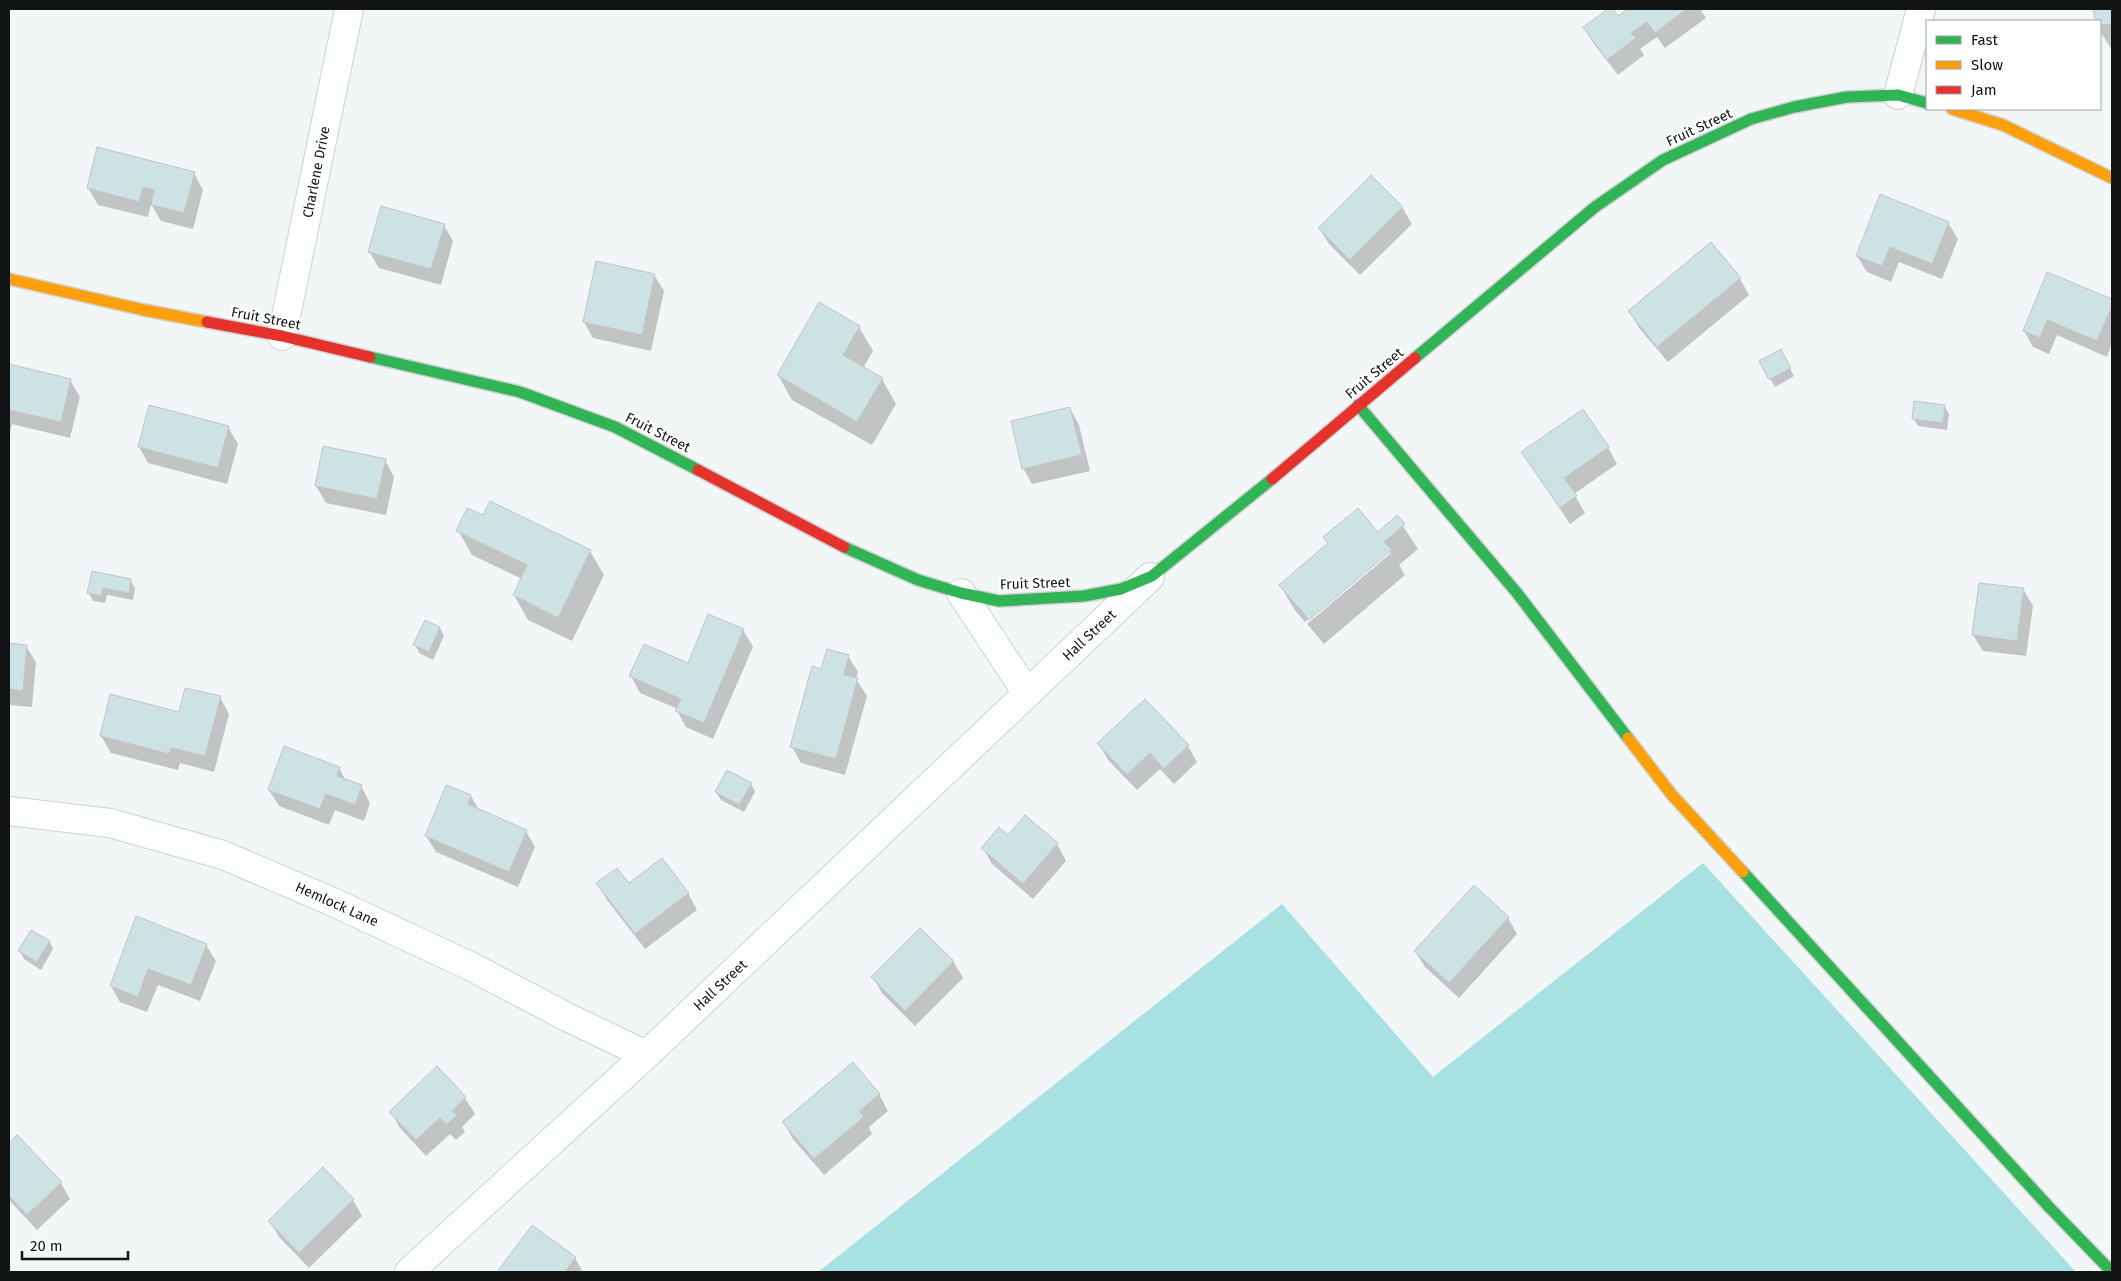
<svg xmlns="http://www.w3.org/2000/svg" width="2121" height="1281" font-family="'Fira Sans',sans-serif">
	<style>
		.forest { fill: #a7e1e2 }
		.shadow { fill: #0003 }
		.building { fill: #cde2e3; stroke: #c2c4c4 }
		.lines { fill: none; stroke-linecap: round; stroke-linejoin: round }
		.street-casing { stroke: #cfd1d1; stroke-width: 30 }
		.fast-casing { stroke: #cfd1d1; stroke-width: 14 }
		.slow-casing { stroke: #cfd1d1; stroke-width: 14 }
		.jam-casing { stroke: #cfd1d1; stroke-width: 14 }
		.street { stroke: #fdfefe; stroke-width: 28 }
		.fast { stroke: #30b455; stroke-width: 11 }
		.slow { stroke: #ff9f0a; stroke-width: 11 }
		.jam { stroke: #e5322d; stroke-width: 11 }
		.labels { text-anchor: middle; stroke-width: 4.5; stroke-linejoin: round; paint-order: stroke }
		.street-label { font-size: 14px; fill: #121313; stroke: #fff }
	</style>
	<rect width="100%" height="100%" fill="#f3f6f6"/>
	<!-- forest -->
	<path class="forest" d="M1703,863L2076,1272H818L1282,904L1433,1077Z"/>
	<!-- shadow -->
	<g class="shadow">
		<path d="M1610,9L1618,18L1630,9H1700L1706,18L1665,48L1657,37L1640,49L1644,55L1618,75L1594,44L1585,28Z"/>
		<path d="M2095,9H2112V50L2100,31V21H2096Z"/>
		<path d="M194,173L203,190L193,229L161,221L151,204L148,217L98,205L88,188Z"/>
		<path d="M1402,207L1412,224L1360,275L1329,244L1319,228Z"/>
		<path d="M1948,223L1958,239L1942,279L1899,262L1891,282L1867,272L1857,256Z"/>
		<path d="M444,225L453,241L441,285L379,268L369,251Z"/>
		<path d="M2048,274L2112,301V343L2107,357L2057,335L2049,354L2033,347L2024,331Z"/>
		<path d="M654,275L664,291L651,351L593,338L584,322Z"/>
		<path d="M1740,279L1749,295L1668,362L1639,328L1630,312Z"/>
		<path d="M859,327L873,351L863,368L882,379L896,404L872,445L792,400L778,375Z"/>
		<path d="M1780,351L1794,376L1775,387L1760,362Z"/>
		<path d="M9,366L70,380L80,397L70,438L12,424L9,438Z"/>
		<path d="M1944,406L1949,414L1947,430L1918,426L1913,418Z"/>
		<path d="M1070,408L1079,425L1090,471L1032,484L1023,468Z"/>
		<path d="M228,427L238,444L227,484L148,463L139,447Z"/>
		<path d="M1608,447L1617,464L1574,494L1585,513L1570,524L1523,453Z"/>
		<path d="M385,460L394,477L386,515L326,503L316,486Z"/>
		<path d="M484,517L590,551L604,575L572,641L528,620L514,595L522,579L472,555L458,530Z"/>
		<path d="M1397,517L1418,549L1399,565L1405,575L1324,644L1307,624L1391,553L1389,551L1305,622L1294,609L1280,585L1329,545L1325,538L1378,534Z"/>
		<path d="M93,573L130,580L135,588L133,600L107,595L105,603L93,601L89,593Z"/>
		<path d="M2023,589L2033,606L2026,656L1983,651L1973,635Z"/>
		<path d="M425,622L440,628L444,636L433,660L419,653L415,645Z"/>
		<path d="M743,630L753,647L713,739L686,727L677,711L678,709L640,693L631,676L688,664Z"/>
		<path d="M9,645L26,646L36,662L32,707L9,705Z"/>
		<path d="M848,656L858,672L856,679L867,696L845,775L801,763L792,747L822,670Z"/>
		<path d="M111,696L180,714L220,697L229,714L214,772L180,763L178,770L111,753L101,736Z"/>
		<path d="M1099,744L1188,746L1197,762L1174,784L1160,769L1137,790L1108,760Z"/>
		<path d="M339,768L346,781L361,786L370,803L364,821L335,810L329,825L279,806L269,790Z"/>
		<path d="M751,784L755,792L744,812L721,800L716,792Z"/>
		<path d="M471,796L479,810L526,831L535,847L518,887L436,852L426,836Z"/>
		<path d="M1026,817L1057,844L1066,861L1033,899L992,864L983,848L1008,837Z"/>
		<path d="M598,884L629,885L688,893L697,910L645,949L607,900Z"/>
		<path d="M137,918L206,945L216,961L200,1001L158,985L147,1012L120,1002L111,986Z"/>
		<path d="M1508,918L1517,934L1459,998L1425,967L1415,951Z"/>
		<path d="M49,941L53,949L41,970L24,959L20,951Z"/>
		<path d="M953,961L963,978L915,1026L882,993L873,977Z"/>
		<path d="M437,1068L465,1098L475,1114L462,1127L465,1132L456,1140L450,1134L426,1156L400,1128L391,1112Z"/>
		<path d="M879,1094L888,1111L869,1127L872,1134L824,1175L793,1139L784,1123Z"/>
		<path d="M17,1137L61,1183L70,1199L37,1230L9,1200V1145Z"/>
		<path d="M353,1200L362,1216L309,1268L279,1237L270,1221Z"/>
		<path d="M532,1226L575,1258L583,1272H499Z"/>
	</g>
	<!-- building -->
	<g class="building">
		<path d="M1608,9H1613L1618,16L1628,9H1687L1655,33L1647,22L1631,33L1636,38L1607,60L1583,27Z"/>
		<path d="M2093,9H2112V24L2100,25V21H2095Z"/>
		<path d="M97,147L195,172L184,213L151,205L154,190L143,187L139,202L87,188Z"/>
		<path d="M1371,175L1403,207L1350,260L1318,228Z"/>
		<path d="M1880,194L1949,222L1932,264L1890,247L1882,266L1856,256Z"/>
		<path d="M381,206L445,224L431,269L368,252Z"/>
		<path d="M1711,242L1741,278L1657,347L1628,311Z"/>
		<path d="M596,261L655,274L642,335L583,322Z"/>
		<path d="M2047,272L2112,299V306L2097,341L2047,320L2040,338L2023,331Z"/>
		<path d="M819,302L860,326L843,355L883,378L857,422L777,375Z"/>
		<path d="M1781,349L1791,368L1769,380L1759,361Z"/>
		<path d="M9,364L71,379L61,422L9,410Z"/>
		<path d="M1914,401L1945,405L1943,423L1912,419Z"/>
		<path d="M149,405L229,426L218,468L138,447Z"/>
		<path d="M1070,407L1082,455L1022,469L1011,421Z"/>
		<path d="M1583,409L1609,447L1564,478L1577,496L1560,508L1521,452Z"/>
		<path d="M323,446L386,459L377,499L315,486Z"/>
		<path d="M490,501L591,550L558,618L513,595L527,565L456,531L467,508L483,515Z"/>
		<path d="M1358,508L1378,532L1397,515L1405,524L1384,542L1392,550L1309,620L1279,585L1328,543L1323,537Z"/>
		<path d="M92,571L131,579L129,593L103,588L101,596L87,593Z"/>
		<path d="M1979,583L2024,588L2017,641L1972,635Z"/>
		<path d="M708,614L744,629L704,723L675,711L681,699L629,676L644,644L688,663Z"/>
		<path d="M425,620L440,627L429,652L413,645Z"/>
		<path d="M9,643L27,645L23,691L9,689Z"/>
		<path d="M827,649L849,655L844,675L858,678L836,759L790,747L812,666L821,669Z"/>
		<path d="M185,688L221,696L205,756L171,748L169,754L100,736L110,694L179,712Z"/>
		<path d="M1145,699L1189,745L1164,769L1150,753L1127,775L1097,743Z"/>
		<path d="M284,746L340,767L337,776L362,785L355,805L326,794L320,809L268,790Z"/>
		<path d="M727,770L752,783L739,805L715,792Z"/>
		<path d="M446,785L471,795L468,804L527,830L509,872L425,836Z"/>
		<path d="M1025,815L1058,843L1023,884L981,848L999,827L1008,835Z"/>
		<path d="M662,858L689,893L635,934L596,883L617,868L629,883Z"/>
		<path d="M1474,885L1509,917L1449,983L1414,951Z"/>
		<path d="M136,916L207,944L191,985L148,969L138,997L110,986Z"/>
		<path d="M920,928L954,961L905,1011L871,977Z"/>
		<path d="M31,930L50,941L37,962L18,951Z"/>
		<path d="M853,1062L880,1094L859,1111L864,1117L814,1159L782,1122Z"/>
		<path d="M437,1066L466,1097L452,1111L457,1115L446,1125L440,1118L416,1140L389,1112Z"/>
		<path d="M17,1135L62,1182L27,1215L9,1196V1143Z"/>
		<path d="M323,1167L354,1199L299,1253L268,1221Z"/>
		<path d="M532,1225L576,1257L565,1272H497Z"/>
	</g>
	<g class="lines">
		<!-- street casing -->
		<g class="street-casing">
			<g id="street">
				<path d="M1898,95L1921,9"/>
				<path d="M282,336L349,9"/>
				<path d="M961,593L1027,693"/>
				<path d="M9,811L110,823L223,855L333,902L470,966L567,1017L646,1055"/>
				<path d="M409,1272L646,1055L1150,577"/>
			</g>
		</g>
		<!-- fast casing -->
		<g class="fast-casing">
			<g id="fast">
				<path d="M370,357L520,392L615,427L698,470"/>
				<path d="M1415,358L1595,207L1663,160L1751,119L1794,107L1847,97L1898,95L1927,103"/>
				<path d="M1358,405L1517,593L1628,738"/>
				<path d="M844,547L918,580L961,593L999,601L1084,596L1121,589L1152,576L1272,479"/>
				<path d="M1743,872L2049,1207L2112,1272"/>
			</g>
		</g>
		<!-- slow casing -->
		<g class="slow-casing">
			<g id="slow">
				<path d="M1952,109L2003,125L2112,178"/>
				<path d="M9,279L144,310L207,322"/>
				<path d="M1628,738L1672,795L1743,872"/>
			</g>
		</g>
		<!-- jam casing -->
		<g class="jam-casing">
			<g id="jam">
				<path d="M207,322L282,336L370,357"/>
				<path d="M698,470L844,547"/>
				<path d="M1272,479L1415,358"/>
			</g>
		</g>
		<!-- street -->
		<use href="#street" class="street"/>
		<!-- fast -->
		<use href="#fast" class="fast"/>
		<!-- slow -->
		<use href="#slow" class="slow"/>
		<!-- jam -->
		<use href="#jam" class="jam"/>
	</g>
	<g class="labels">
		<!-- street labels -->
		<g class="street-label">
			<text transform="translate(1699 127) rotate(-25)" y="5">Fruit Street</text>
			<text transform="translate(316 172) rotate(-79)" y="5">Charlene Drive</text>
			<text transform="translate(266 318) rotate(11)" y="5">Fruit Street</text>
			<text transform="translate(1374 373) rotate(-40)" y="5">Fruit Street</text>
			<text transform="translate(658 432) rotate(27)" y="5">Fruit Street</text>
			<text transform="translate(1035 583) rotate(-2)" y="5">Fruit Street</text>
			<text transform="translate(1089 635) rotate(-43)" y="5">Hall Street</text>
			<text transform="translate(337 904) rotate(24)" y="5">Hemlock Lane</text>
			<text transform="translate(720 985) rotate(-43)" y="5">Hall Street</text>
		</g>
	</g>
	<!-- border -->
	<rect width="2121" height="1281" fill="none" stroke="#121313" stroke-width="20"/>
	<!-- legend -->
	<rect x="1926" y="20" width="175" height="90" fill="#ffffff" stroke="#a0a1a1"/>
	<rect x="1936" y="36" width="25" height="8" fill="#30b455" stroke="#a0a1a1"/>
	<text x="1971" y="45" font-size="15" fill="#121313">Fast</text>
	<rect x="1936" y="61" width="25" height="8" fill="#ff9f0a" stroke="#a0a1a1"/>
	<text x="1971" y="70" font-size="15" fill="#121313">Slow</text>
	<rect x="1936" y="86" width="25" height="8" fill="#e5322d" stroke="#a0a1a1"/>
	<text x="1971" y="95" font-size="15" fill="#121313">Jam</text>
	<!-- scale -->
	<path d="M22 1251v8h106v-8" fill="none" stroke="#121313" stroke-width="2.5"/>
	<text x="30" y="1251" font-size="15" fill="#121313" stroke="#ffffff" stroke-width="4" paint-order="stroke">20 m</text>
</svg>
